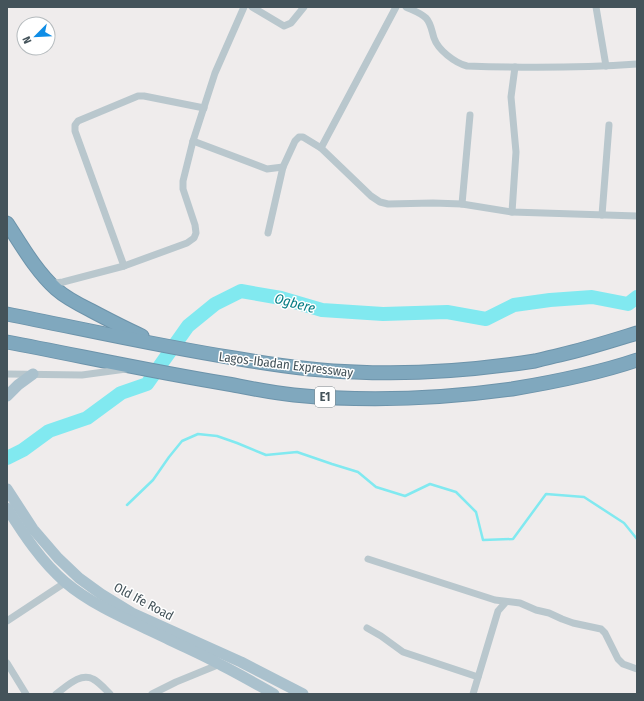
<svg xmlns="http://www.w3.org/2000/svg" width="644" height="701" font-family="'Fira Sans Condensed',sans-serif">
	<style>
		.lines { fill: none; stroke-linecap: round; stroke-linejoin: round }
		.stream { stroke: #81e9f0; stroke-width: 2.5 }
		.river { stroke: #81e9f0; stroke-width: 14 }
		.motorway-casing { stroke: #6c93aa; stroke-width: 15 }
		.minor { stroke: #b9c7cd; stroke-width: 7 }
		.primary { stroke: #aac1cd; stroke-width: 11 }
		.motorway { stroke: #80a8be; stroke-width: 13 }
		.labels { text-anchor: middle; stroke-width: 3; stroke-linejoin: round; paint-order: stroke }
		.shield { fill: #fff; stroke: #7c878c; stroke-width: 1 }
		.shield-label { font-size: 12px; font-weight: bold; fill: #44535a }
		.street-label { font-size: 13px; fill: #44535a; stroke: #fff }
		.water-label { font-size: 14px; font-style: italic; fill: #087e85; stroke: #fff }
	</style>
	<rect width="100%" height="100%" fill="#efecec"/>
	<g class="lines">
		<!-- stream -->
		<path class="stream" d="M127,505L153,480L169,457L182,441L198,434L217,436L237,443L266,455L297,452L332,464L358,472L376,487L405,496L430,484L456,492L476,512L483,540L513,539L546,494L584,497L624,523L637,539"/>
		<!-- river -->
		<path class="river" d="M7,458L23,450L49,431L87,418L121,393L147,384L188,326L215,304L241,291L281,298L322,310L383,314L447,312L486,319L514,305L550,300L592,297L628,304L637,297"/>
		<!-- motorway casing -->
		<g class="motorway-casing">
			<g id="motorway">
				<path d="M7,223C22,246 36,271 56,289C66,298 78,304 90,310C107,319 124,328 142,336"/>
				<path d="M7,314C83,329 158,346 234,358C274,365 315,371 355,372C415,375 476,370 535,361C543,359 551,357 560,355C586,349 611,341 637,333"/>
				<path d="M7,342C81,356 154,372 228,384C250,388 272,393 294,395C367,402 440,399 512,389C554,382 596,374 637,360"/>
			</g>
		</g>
		<!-- minor -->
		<g class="minor">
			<path d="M252,7L284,26L291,23L304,7"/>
			<path d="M406,7C412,10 421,13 426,18C431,23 432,32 434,38C438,50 455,63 467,66C524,68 580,68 637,64"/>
			<path d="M596,7L606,66"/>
			<path d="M193,141L267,169L283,167"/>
			<path d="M321,148L396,7"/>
			<path d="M462,204L470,115"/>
			<path d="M512,212L516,152L511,97L515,67"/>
			<path d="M602,215L609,125"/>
			<path d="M268,233L283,167L295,141L299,137H303L321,148L371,196L380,202L388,204L433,203L462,204L512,212L637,216"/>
			<path d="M124,266L75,131V125L78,121L138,96H144L204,108"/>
			<path d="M50,282L55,283L63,282L124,266L187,243L194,238L196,233L195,225L183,189V181L193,141L215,73L244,7"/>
			<path d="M7,374L82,375L126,369"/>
			<path d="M368,559L495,600L520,603L536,610L549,613L562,619L573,623L601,629L605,633L618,659L623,664L637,669"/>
			<path d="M7,621L66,582"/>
			<path d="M367,628L381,636L403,652L478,677"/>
			<path d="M7,663L26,694"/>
			<path d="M56,694C66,687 80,672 93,679C99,682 105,689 110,694"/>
			<path d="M152,694L176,682L220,664"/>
			<path d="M473,694L498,611L506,602"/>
		</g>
		<!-- primary -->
		<g class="primary">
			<path d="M7,396L18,385L33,374"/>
			<path d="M7,489L33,529L58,558L79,578L101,594L132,613L241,662L303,694"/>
			<path d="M7,508C24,535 41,561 65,582C93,606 133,622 166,638C184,647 203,655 221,665C239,674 256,684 274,694"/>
		</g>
		<!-- motorway -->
		<use href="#motorway" class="motorway"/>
	</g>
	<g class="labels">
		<!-- shield labels -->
		<rect class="shield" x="315" y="387" width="20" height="20" rx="3"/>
		<g class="shield-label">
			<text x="325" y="401">E1</text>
		</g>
		<!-- street labels -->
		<g class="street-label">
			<text transform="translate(286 364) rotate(7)" y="5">Lagos-Ibadan Expressway</text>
			<text transform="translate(144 601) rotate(28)" y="5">Old Ife Road</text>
		</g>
		<!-- water labels -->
		<g class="water-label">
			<text transform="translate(295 303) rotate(15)" y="5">Ogbere</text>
		</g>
	</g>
	<!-- border -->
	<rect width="644" height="701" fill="none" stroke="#44535a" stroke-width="16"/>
	<!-- north arrow -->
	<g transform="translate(36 36) rotate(246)"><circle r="19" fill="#ffffff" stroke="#b4babd"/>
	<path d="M0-3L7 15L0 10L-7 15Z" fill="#0f8de6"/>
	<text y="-6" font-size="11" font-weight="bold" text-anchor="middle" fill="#44535a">N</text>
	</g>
</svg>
